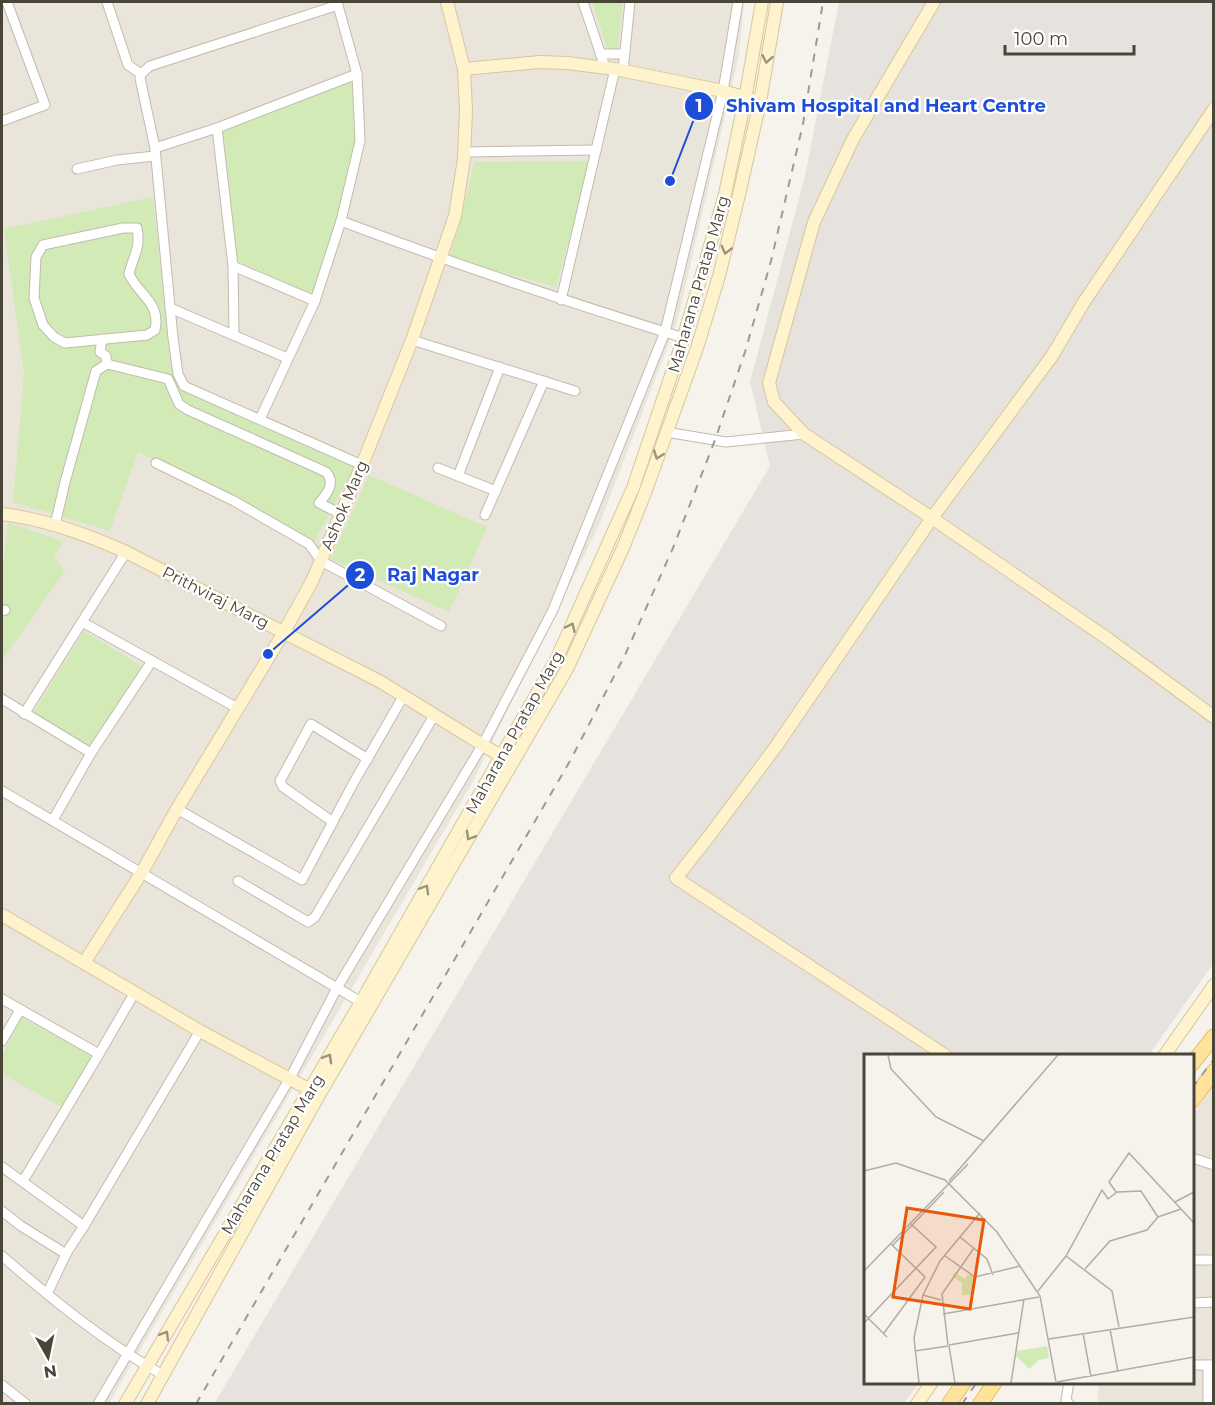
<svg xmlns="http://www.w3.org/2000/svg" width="1215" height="1405" font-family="Montserrat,sans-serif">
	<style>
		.residential { fill: #eae5da }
		.industrial { fill: #e6e2dd }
		.green { fill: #d2eab5 }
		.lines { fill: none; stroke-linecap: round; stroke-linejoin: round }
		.street-casing { stroke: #c2bbae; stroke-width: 11 }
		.secondary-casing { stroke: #d6c79b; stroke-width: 14 }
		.primary-casing { stroke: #e6c16a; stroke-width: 16 }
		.street { stroke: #fff; stroke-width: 9 }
		.secondary { stroke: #fff3cd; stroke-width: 12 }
		.primary { stroke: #ffe39c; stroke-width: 14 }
		.rail { stroke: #9a9a9a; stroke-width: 2; stroke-dasharray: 8 8; stroke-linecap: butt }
		.oneway { stroke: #9c937c }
		.labels { text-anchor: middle; stroke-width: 4.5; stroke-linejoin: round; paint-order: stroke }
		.street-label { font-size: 16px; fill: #4b4439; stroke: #fff }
		.inset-road { fill: none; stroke: #b2ada4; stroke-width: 1.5 }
		.view { fill: #e8590c; fill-opacity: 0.15; stroke: #e8590c; stroke-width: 3 }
		.inset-edge { fill: none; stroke: #4b4439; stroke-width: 3 }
		.leader { fill: none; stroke: #1d4ed8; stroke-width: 2 }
		.callout-dot { fill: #1d4ed8; stroke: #fff; stroke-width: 2 }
		.mark-label { font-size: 18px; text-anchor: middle; font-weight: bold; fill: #fff }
		.callout-label { font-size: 18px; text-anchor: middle; font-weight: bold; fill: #1d4ed8; stroke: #fff; stroke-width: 4.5; stroke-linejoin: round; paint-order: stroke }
	</style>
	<rect width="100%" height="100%" fill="#f6f3ec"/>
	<!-- residential -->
	<g class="residential">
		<path d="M2,2H744L739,55L677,322L599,525L472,783L109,1403L2,1404Z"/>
		<path d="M1213,1085V1403L1097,1404L1099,1383L1192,1382L1193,1115Z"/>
	</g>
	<!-- industrial -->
	<path class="industrial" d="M839,2H1213V964L1149,1055L866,1056V1382L919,1383L904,1403L214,1404L770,466L750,382L805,176Z"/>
	<!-- green -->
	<g class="green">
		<path d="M592,2H623L617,53L608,50Z"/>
		<path d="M353,80L358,142L340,226L313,296L237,260L221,130Z"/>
		<path d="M590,161L556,287L450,258L475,162Z"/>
		<path d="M153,197L170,361L176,380L187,393L354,468L314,542L138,452L110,531L13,502L24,374L4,229Z"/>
		<path d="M369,475L487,527L449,612L331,559Z"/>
		<path d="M8,523L63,541L54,558L65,571L2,660V575Z"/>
		<path d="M84,631L141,666L89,748L33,713Z"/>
		<path d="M22,1018L92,1056L63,1108L2,1074V1055Z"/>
	</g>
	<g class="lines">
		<!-- street casing -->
		<g class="street-casing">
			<g id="street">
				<path d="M107,2L128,65L141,74"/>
				<path d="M583,2L605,67"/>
				<path d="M338,5L150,66L141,74L140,78L155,148L173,338L178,374L184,386L362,465"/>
				<path d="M600,54H624"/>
				<path d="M623,70L630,2"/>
				<path d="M2,121L45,105L7,2"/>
				<path d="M217,128L233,266L315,301"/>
				<path d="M155,148L217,128L357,74"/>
				<path d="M465,152L596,150"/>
				<path d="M77,169L117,160L155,156"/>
				<path d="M341,221C454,264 568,302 684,338"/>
				<path d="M123,228H137C141,249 133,256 129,274C139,296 161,302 155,330L147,335L65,343L54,337L43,325L34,298L36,257L43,245Z"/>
				<path d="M233,266L234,335"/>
				<path d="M561,300L615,69"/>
				<path d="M170,308L287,358"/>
				<path d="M412,340L575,391"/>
				<path d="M107,364L168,379L179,404L188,410L326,472C336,483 327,494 319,503L341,514"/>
				<path d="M260,419L315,301L341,221L360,141L357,74L337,2"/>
				<path d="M666,432L726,442L804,434"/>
				<path d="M156,463L234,501L309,544L321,561L441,626"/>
				<path d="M438,468L496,491"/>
				<path d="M458,476L500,367"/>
				<path d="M485,515L544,381"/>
				<path d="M55,525L65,482L96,371L107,364L106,356L100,352L102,339"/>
				<path d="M2,611L5,610"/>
				<path d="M82,622L239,709"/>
				<path d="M2,699L91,753"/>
				<path d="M24,714L126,552"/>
				<path d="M2,791L361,1002"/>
				<path d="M177,809L302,880L354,782L404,695"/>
				<path d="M53,820L91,753L152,661"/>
				<path d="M333,822L283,787L280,781L311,724L368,759"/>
				<path d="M238,881L308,922L315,917L435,714"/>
				<path d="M2,999L99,1054L23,1181"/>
				<path d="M2,1041L20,1010"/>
				<path d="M99,1054L135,992"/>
				<path d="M1192,1158L1214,1165"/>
				<path d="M2,1167L84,1226"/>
				<path d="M2,1211L21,1226L66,1254"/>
				<path d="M2,1256C52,1299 105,1343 163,1375"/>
				<path d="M1192,1260H1214"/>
				<path d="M47,1294L67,1252L84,1226L200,1031"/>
				<path d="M1192,1303L1214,1302"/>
				<path d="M1192,1365H1214"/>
				<path d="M1208,1365V1404"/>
				<path d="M2,1385L26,1404"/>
				<path d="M98,1404L290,1078L337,988L483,744L553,610L665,332L723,91L738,2"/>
				<path d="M1069,1404L1066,1400L1069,1382"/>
			</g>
		</g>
		<!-- secondary casing -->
		<g class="secondary-casing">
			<g id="secondary">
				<path d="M934,2L853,139L814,222L769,383L774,402L804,434L932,518L1108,639L1214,717"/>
				<path d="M464,69L540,62L567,63L615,69L723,91L753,100"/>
				<path d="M2,514C45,519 86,534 126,552L381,682L507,760"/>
				<path d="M2,915L200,1031L316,1093"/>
				<path d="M84,963L142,872L177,809L284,632L312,581L362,465L412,340L455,216L464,159L466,110L464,69L447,2"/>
				<path d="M946,1056L676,878L710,835L777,745L932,518L1052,356L1084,302L1214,109"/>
				<path d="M1164,1056L1214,985"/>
				<path d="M125,1404L361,1002L556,660L633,488L682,343L725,194L745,99L762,2"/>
				<path d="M147,1404L319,1095L567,669L623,548L645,493L697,348L719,276L739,195L760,102L777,2"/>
				<path d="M917,1404L932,1382"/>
			</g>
		</g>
		<!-- primary casing -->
		<g class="primary-casing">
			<g id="primary">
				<path d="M1192,1064L1214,1036"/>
				<path d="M1192,1101L1214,1071"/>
				<path d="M949,1404L964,1382"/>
				<path d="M980,1404L995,1382"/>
			</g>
		</g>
		<!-- street -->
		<use href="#street" class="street"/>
		<!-- secondary -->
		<use href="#secondary" class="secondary"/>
		<!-- primary -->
		<use href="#primary" class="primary"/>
		<!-- rail -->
		<g class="rail">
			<path d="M1192,1088L1214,1059"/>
			<path d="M196,1404L570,761L625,655L673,548L715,440L745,352L771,261L803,124L823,2"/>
			<path d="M962,1404L977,1382"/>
		</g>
	</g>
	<!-- one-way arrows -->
	<defs><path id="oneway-chevron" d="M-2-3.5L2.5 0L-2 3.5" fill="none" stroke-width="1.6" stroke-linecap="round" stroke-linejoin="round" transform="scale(1.5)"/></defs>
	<g class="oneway">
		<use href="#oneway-chevron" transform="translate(767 59) rotate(100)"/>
		<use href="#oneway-chevron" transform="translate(726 250) rotate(104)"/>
		<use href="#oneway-chevron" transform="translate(658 455) rotate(110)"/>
		<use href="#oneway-chevron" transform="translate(571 627) rotate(-65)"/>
		<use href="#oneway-chevron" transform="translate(470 836) rotate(120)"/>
		<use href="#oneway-chevron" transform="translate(425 889) rotate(-60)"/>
		<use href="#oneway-chevron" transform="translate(328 1058) rotate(-60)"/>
		<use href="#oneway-chevron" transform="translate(165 1335) rotate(-59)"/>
	</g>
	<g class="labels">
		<!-- street labels -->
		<g class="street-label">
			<text transform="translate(698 284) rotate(-74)" y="6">Maharana Pratap Marg</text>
			<text transform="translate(344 505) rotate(-67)" y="6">Ashok Marg</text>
			<text transform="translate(216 597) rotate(27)" y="6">Prithviraj Marg</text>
			<text transform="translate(514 732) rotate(-61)" y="6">Maharana Pratap Marg</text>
			<text transform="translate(272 1154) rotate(-59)" y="6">Maharana Pratap Marg</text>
		</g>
	</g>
	<!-- overview -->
	<g transform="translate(864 1054)">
		<rect width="330" height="330" fill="#f6f3ec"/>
		<path d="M91,218L101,225L104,220L110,223L108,241H98V229L88,222ZM183,292L185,304L175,306L165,315L152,302L153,297Z" fill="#d2eab5"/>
		<path class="inset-road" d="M24,1L27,15L72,63L120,87M0,117L32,109L81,126L133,178L176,242L192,328M85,127L194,1M252,138L245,128L265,99L330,169M311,148L330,138M96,183L123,205L129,221M29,191L80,138M81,202L111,223L156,212M202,202L248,237L255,273M221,215L246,187L283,176L294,163L317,155M0,217L104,110M174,237L202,202L238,136L244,145L253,138L277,137L294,163M59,241L77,246M0,260L23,283M79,260L175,243M0,269L72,193L47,170M246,275L254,318M20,279L61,223L27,190M219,279L227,323M185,285L330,263M84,291L78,240L110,194M85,291L154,279M85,292L91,329M51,297L84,292M193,328L330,303M55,329L50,284L59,241L76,207L116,159M147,329L160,245"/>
		<path class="view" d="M43,154L120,166L106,255L29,243Z"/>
		<rect width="330" height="330" class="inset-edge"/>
	</g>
	<!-- callouts -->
	<path class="leader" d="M670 181L699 106M268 654L360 575"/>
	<g class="callout-dot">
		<circle cx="670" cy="181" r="6"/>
		<circle cx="268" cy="654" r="6"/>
		<circle cx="699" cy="106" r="15"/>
		<circle cx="360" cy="575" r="15"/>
	</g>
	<g class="mark-label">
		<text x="699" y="112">1</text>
		<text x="360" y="581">2</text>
	</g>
	<g class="callout-label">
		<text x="886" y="112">Shivam Hospital and Heart Centre</text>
		<text x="433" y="581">Raj Nagar</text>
	</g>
	<!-- border -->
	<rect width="1215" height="1405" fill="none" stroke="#4b4439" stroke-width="6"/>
	<!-- north arrow -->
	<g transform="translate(48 1357) rotate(171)" stroke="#ffffff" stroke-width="4.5" paint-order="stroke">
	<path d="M0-4.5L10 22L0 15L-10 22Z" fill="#4b4439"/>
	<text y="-9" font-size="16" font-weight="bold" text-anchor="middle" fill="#4b4439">N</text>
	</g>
	<!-- scale -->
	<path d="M1005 45v9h129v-9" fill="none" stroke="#4b4439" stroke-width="3"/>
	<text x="1014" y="45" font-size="18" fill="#4b4439" stroke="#ffffff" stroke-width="4.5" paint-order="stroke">100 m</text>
</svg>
